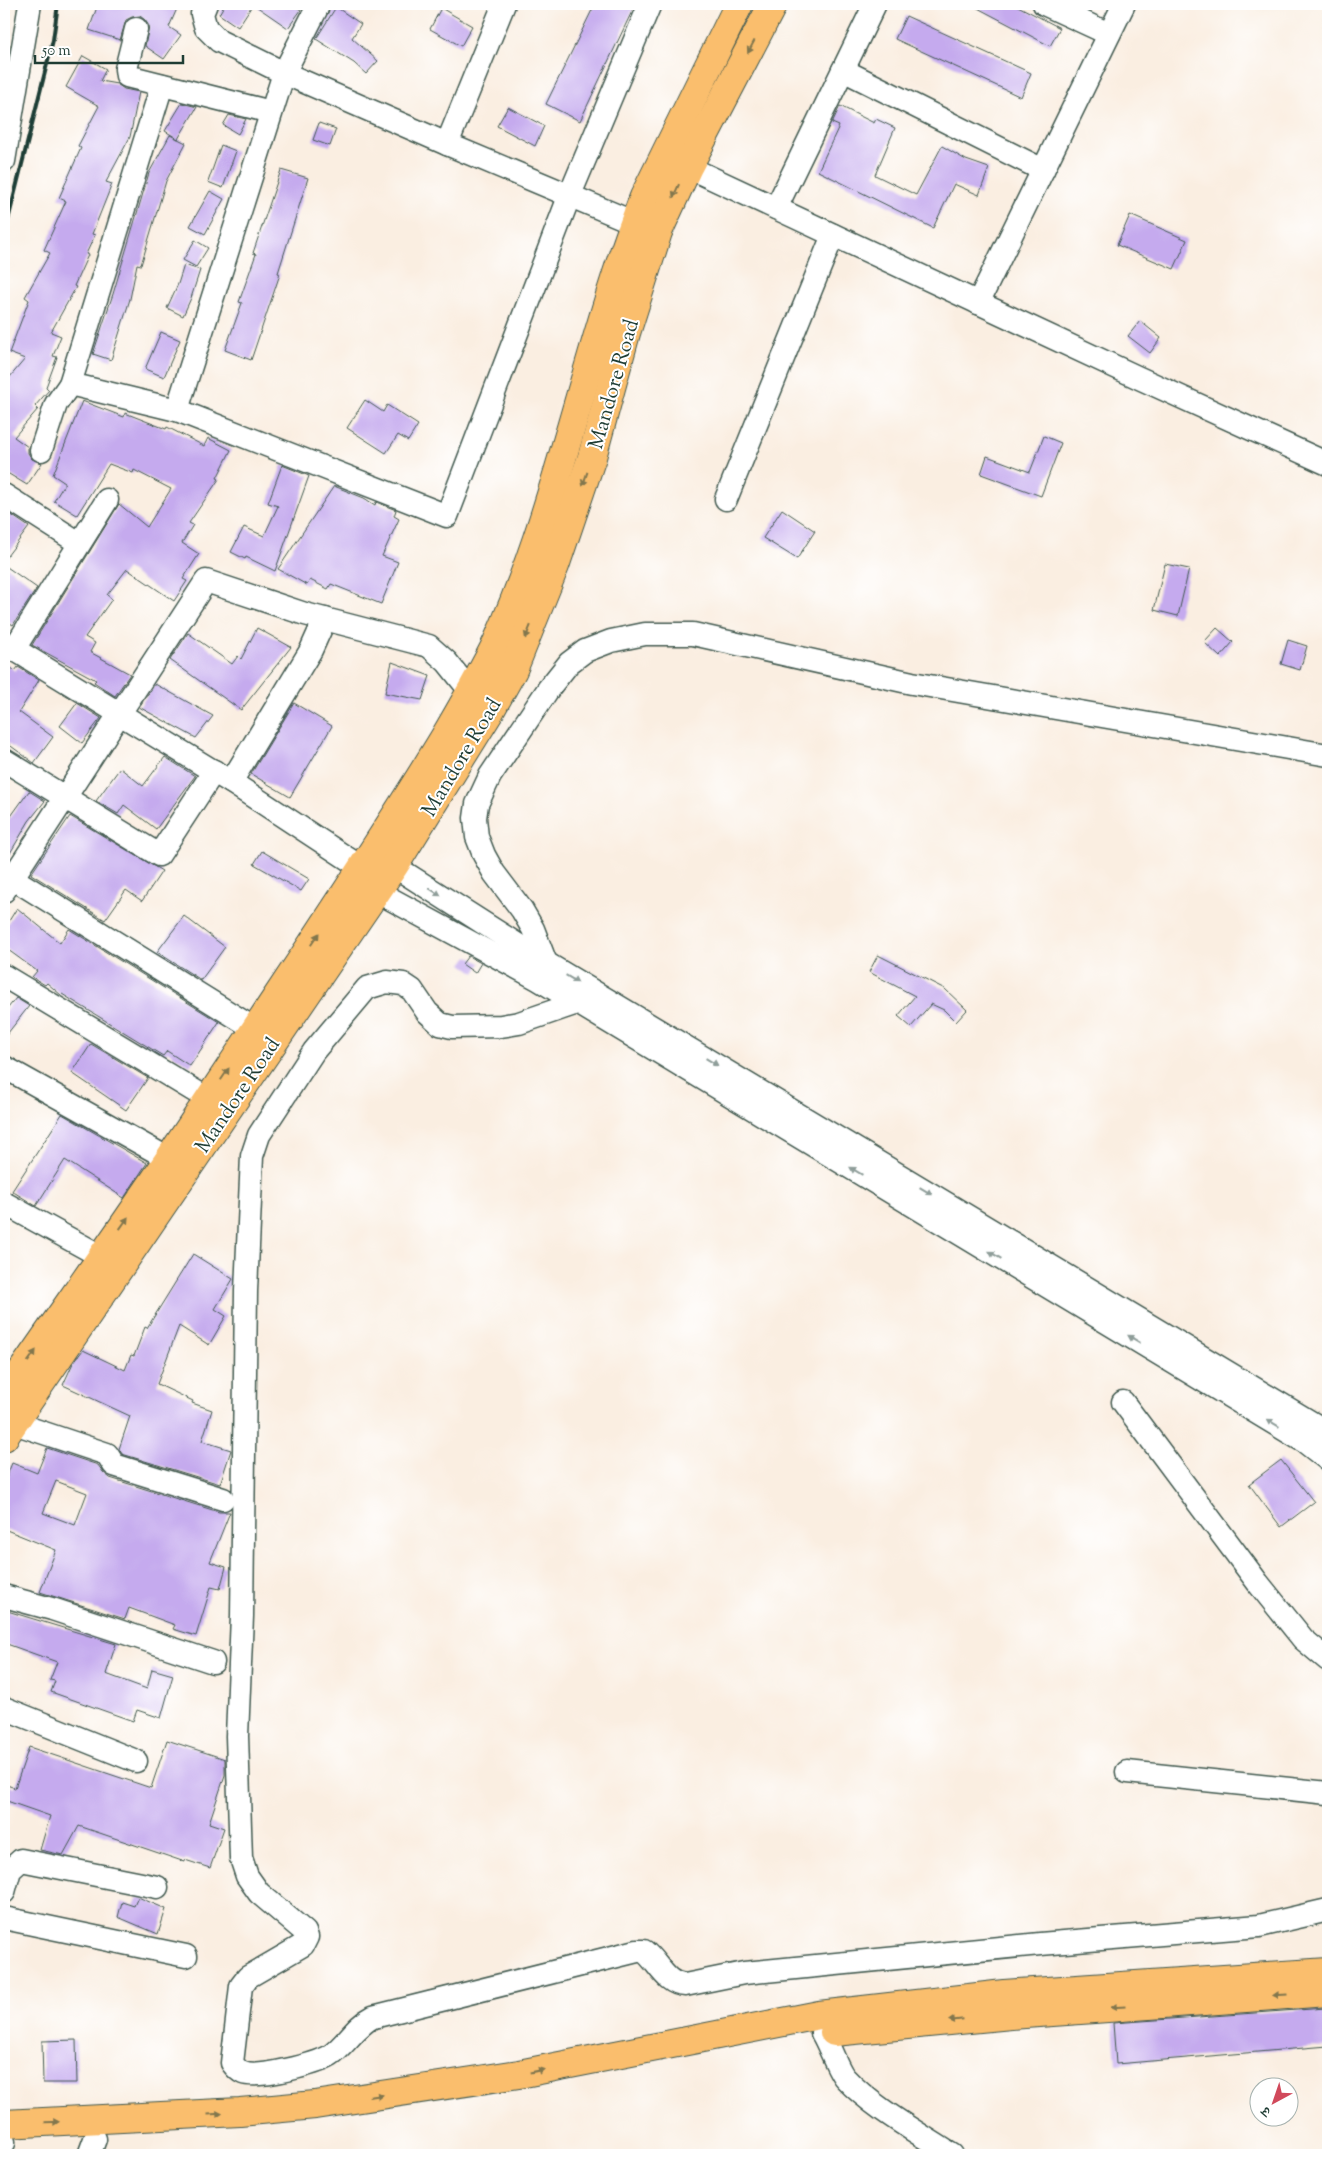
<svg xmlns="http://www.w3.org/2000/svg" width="1332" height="2159" font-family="'Sorts Mill Goudy','Noto Serif Devanagari',serif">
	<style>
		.building { fill: #c5aaee; fill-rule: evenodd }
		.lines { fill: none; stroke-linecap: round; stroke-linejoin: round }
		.minor-casing { stroke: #40584e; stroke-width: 25 }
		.highway-casing { stroke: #40584e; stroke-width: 30 }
		.minor { stroke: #fff; stroke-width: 22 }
		.highway { stroke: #fabe6d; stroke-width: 28 }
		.rail { stroke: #1f3d34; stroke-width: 4 }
		.oneway { fill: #82774e }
		.oneway2 { fill: #8f9e9a }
		.labels { text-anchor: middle; stroke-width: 4; stroke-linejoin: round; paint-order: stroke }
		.street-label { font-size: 21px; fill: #1f3d34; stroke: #fff }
	</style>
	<rect width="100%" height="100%" fill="#fff"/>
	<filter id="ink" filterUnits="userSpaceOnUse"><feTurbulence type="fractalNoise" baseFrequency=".02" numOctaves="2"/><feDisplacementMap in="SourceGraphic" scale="10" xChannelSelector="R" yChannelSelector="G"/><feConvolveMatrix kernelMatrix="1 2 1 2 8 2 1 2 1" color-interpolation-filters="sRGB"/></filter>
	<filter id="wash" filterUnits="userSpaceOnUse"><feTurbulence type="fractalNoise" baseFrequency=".0096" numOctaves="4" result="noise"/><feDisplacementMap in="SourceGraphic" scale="20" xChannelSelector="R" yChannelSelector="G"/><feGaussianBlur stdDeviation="1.12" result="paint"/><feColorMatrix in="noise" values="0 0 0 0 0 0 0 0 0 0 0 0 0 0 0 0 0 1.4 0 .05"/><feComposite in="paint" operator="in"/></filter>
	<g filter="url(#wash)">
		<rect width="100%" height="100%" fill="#faeee1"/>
		<g id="blocks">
			<!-- building -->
			<g class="building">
				<path d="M98,4H179L169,27L181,35L164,59L145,46L149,26L145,20L140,16L132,17L126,20L120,40L89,30Z"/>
				<path d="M225,4H292L301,10L288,28L253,4L238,27L219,14Z"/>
				<path d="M595,4H627L634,7L580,121L546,104Z"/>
				<path d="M970,4H1014L1060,28L1050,46Z"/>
				<path d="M336,7L361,24L352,38L378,61L366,74L354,63L316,39Z"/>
				<path d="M441,8L472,26L461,46L430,29Z"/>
				<path d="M906,16L1031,73L1021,97L895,39Z"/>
				<path d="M83,56L106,69L100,81L117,84L124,89L139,92L130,137L106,182L112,184L92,234L95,235L86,254L88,255L74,286L76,287L51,332L61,336L53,356L57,357L46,387L49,390L35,406L38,409L14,437L28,447V453L32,459L42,463L27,485L4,471V384L25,359L9,353L29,300L25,297L50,253L44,250L66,201L59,198L81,148L78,146L99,106L66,87Z"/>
				<path d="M182,103L197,107L178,139L165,131Z"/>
				<path d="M840,106L874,123L876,119L895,128L875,175L916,195L942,146L966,160L989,168L979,195L954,184L933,228L818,171L839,126L832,123Z"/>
				<path d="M508,107L544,126L535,146L497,126Z"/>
				<path d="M229,115L246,119L238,134L223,125Z"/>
				<path d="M319,123L336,129L330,146L313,140Z"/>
				<path d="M170,135L186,143L166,181L141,265L137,264L130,299L111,360L93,354L113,294L149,173Z"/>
				<path d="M221,145L236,151L223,188L208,182Z"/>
				<path d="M281,170L308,178L278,273L280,274L251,360L225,350L242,303L239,302L256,254L253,253Z"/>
				<path d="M210,191L224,199L205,234L190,226Z"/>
				<path d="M1130,215L1187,240L1174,269L1117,245Z"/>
				<path d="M195,240L208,248L196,267L183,260Z"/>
				<path d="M184,265L200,270L191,298L183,316L167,308L178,284Z"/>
				<path d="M1140,321L1161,338L1150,353L1128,336Z"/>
				<path d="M161,332L180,340L164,377L145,369Z"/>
				<path d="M365,400L383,412L387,405L418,425L408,441L398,435L386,453L347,428Z"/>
				<path d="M82,401L124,417L125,413L166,429L167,427L204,446L208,438L231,450L217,478L219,479L189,523L193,525L182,543L199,554L183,579L187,581L174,601L127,569L107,595L112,599L85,637L95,643L90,652L130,674L115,696L94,682L96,680L32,645L119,504L147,527L171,489L134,470L133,473L109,464L77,515L54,501L65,483L53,475Z"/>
				<path d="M1044,436L1061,443L1041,496L981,474L987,456L1030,472Z"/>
				<path d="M282,465L309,476L275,571L246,557L245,559L231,552L244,527L264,536L278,506L268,503Z"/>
				<path d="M334,486L364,498L375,505L376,502L396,510L394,516L399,519L382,556L398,562L381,604L331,584L328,589L310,580L307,585L278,569Z"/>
				<path d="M782,509L815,531L797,559L763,538Z"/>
				<path d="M4,510L29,527L4,560Z"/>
				<path d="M1165,564L1189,569L1178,616L1154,610Z"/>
				<path d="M4,565L37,588L13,625L4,619Z"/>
				<path d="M257,628L291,647L241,710L170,660L188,633L232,664L238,656L241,659Z"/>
				<path d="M1217,628L1233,642L1220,657L1204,642Z"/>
				<path d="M1288,640L1307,646L1300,670L1281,664Z"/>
				<path d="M4,662L15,671L18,667L39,680L19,712L53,737L34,763L4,741Z"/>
				<path d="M392,662L430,676L422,700L385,693Z"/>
				<path d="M155,684L213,716L196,738L139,707Z"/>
				<path d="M77,703L101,718L82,743L60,726Z"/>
				<path d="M294,703L332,726L290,797L251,774Z"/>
				<path d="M165,757L195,776L156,829L124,805L118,814L96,801L120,768L143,786Z"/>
				<path d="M29,791L45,801L29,821L6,860H4V826Z"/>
				<path d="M70,816L162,871L142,901L126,890L105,920L31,874Z"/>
				<path d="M262,851L309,879L301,891L254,864Z"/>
				<path d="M17,908L60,943L69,929L219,1022L190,1066L167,1051L163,1056L62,994L61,995L47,983L45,985L32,977L37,971L4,947V929Z"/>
				<path d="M184,916L225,947L201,980L157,952Z"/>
				<path d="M878,955L945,989L967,1010L956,1022L944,1010L931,1004L911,1027L898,1016L915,996L869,972Z"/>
				<path d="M468,956L481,963L475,973L462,964Z"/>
				<path d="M16,998L29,1006L4,1038V1013Z"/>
				<path d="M91,1044L148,1078L126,1110L72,1073Z"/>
				<path d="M62,1114L147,1163L124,1198L65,1160L36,1206L12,1191Z"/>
				<path d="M193,1254L233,1279L215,1309L226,1316L209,1345L179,1326L157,1384L193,1401L192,1403L212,1410L202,1441L231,1450L220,1484L122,1454L119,1449L130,1416L63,1385L73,1363L83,1350L125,1370L131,1355L134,1356L145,1327L147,1328Z"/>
				<path d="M47,1448L98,1465L103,1472L110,1478L219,1512H230L210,1562L226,1567L220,1589L211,1587L196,1636L173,1629L175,1625L129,1608L125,1619L40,1592L56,1550L4,1529V1483L12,1463L37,1473ZM56,1481L87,1493L75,1525L43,1513Z"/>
				<path d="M1281,1460L1314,1502L1281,1527L1249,1484Z"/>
				<path d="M4,1610L116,1644L106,1674L147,1689L152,1669L173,1675L161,1718L137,1710L133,1721L51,1692L55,1681L50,1680L57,1662L4,1643Z"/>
				<path d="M167,1740L225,1759V1775L209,1823L224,1828L210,1868L185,1860V1862L79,1826L63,1855L40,1850L50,1816L4,1800V1784L15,1788L29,1747L151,1788Z"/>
				<path d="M138,1897L166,1909L158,1934L118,1917L122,1902L134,1906Z"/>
				<path d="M1326,2008L1328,2046L1116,2064L1113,2023Z"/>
				<path d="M76,2040L77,2083H43L42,2041Z"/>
			</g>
		</g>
	</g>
	<g filter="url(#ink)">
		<use href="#blocks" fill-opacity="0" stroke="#40584e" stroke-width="1"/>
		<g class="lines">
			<!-- minor casing -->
			<g class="minor-casing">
				<g id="minor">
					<path d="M206,4L202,14L206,28L219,41L284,73L447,144L649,229"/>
					<path d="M319,4L284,73L177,410L447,516L569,197L650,4"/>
					<path d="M1044,4L1109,34"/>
					<path d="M136,29L126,69L127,76L271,112"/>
					<path d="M843,70L1043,170"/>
					<path d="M162,85L70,384L177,410"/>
					<path d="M447,144L504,4"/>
					<path d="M4,161L30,4"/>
					<path d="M688,167L1137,377L1328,464"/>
					<path d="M776,208L875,4"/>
					<path d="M978,303L1124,4"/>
					<path d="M41,450L56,404L70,384"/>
					<path d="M4,495L79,543"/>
					<path d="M726,499L833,235"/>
					<path d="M4,643L231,782L362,868"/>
					<path d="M14,649L107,500"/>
					<path d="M4,760L159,855L214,771"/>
					<path d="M231,782L311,650L325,619"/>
					<path d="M394,866L546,963L1317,1426L1328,1435"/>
					<path d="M4,873L255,1029"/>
					<path d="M4,891L206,581L305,614L429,646L447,662L471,692"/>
					<path d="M376,891L538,979L1305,1442L1328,1460"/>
					<path d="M546,963L533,929L522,910L494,873L484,855L477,837L475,818L477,804L490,776L549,688L569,663L585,651L611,641L645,634H693L912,683L1328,755"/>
					<path d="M4,976L208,1099"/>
					<path d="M577,1003L519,1023L501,1026L452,1027L440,1024L427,1012L412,990L403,984L387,982L367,988L314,1051L259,1135L252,1156L246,1291L242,1616L237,1736L241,1858L247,1876L259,1893L305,1932L307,1937L303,1945L248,1977L241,1986L232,2063C235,2067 238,2071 243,2073C259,2079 316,2064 330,2056C346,2045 355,2026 373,2017L637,1951H644C658,1962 665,1984 685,1985L744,1973L1040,1944L1259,1926L1328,1910"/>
					<path d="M4,1067L169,1159"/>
					<path d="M4,1203L115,1264"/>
					<path d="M1123,1402L1258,1583L1303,1639L1328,1660"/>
					<path d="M14,1423L107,1454L114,1465L223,1499"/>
					<path d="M4,1596L52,1609L213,1662"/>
					<path d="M4,1708L136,1761"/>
					<path d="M1127,1772L1328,1793"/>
					<path d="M4,1892L10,1870L21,1860L157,1887"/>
					<path d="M4,1918L186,1956"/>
					<path d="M822,2033C829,2044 838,2071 845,2078C873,2108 917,2132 952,2155"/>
					<path d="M4,2143V2142"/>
					<path d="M89,2155L95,2139"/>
				</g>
			</g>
			<!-- highway casing -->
			<g class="highway-casing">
				<g id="highway">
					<path d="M4,1397C59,1317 115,1239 169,1159C215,1091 260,1021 306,953C353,882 400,811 444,738C462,707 481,675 497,642C561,499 587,343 644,197L739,4"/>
					<path d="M4,1437L394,866L489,713L513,670L555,566L592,457L626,333L658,232L688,167L773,4"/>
					<path d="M834,2032L1011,2015L1328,1992"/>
					<path d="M4,2124L240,2112L315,2105L519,2074L819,2015L1004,1994L1328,1972"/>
				</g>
			</g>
			<!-- minor -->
			<use href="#minor" class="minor"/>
			<!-- highway -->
			<use href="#highway" class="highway"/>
			<!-- rail -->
			<path class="rail" d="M4,236L53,40L58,4"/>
		</g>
		<!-- one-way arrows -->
		<defs><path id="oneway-solid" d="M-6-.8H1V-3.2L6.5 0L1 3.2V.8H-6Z" transform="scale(1.25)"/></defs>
		<g class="oneway">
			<use href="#oneway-solid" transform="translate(751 47) rotate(118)"/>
			<use href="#oneway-solid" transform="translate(676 191) rotate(114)"/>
			<use href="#oneway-solid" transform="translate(585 479) rotate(109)"/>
			<use href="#oneway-solid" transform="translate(528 632) rotate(112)"/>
			<use href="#oneway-solid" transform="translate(315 939) rotate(-56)"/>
			<use href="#oneway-solid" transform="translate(225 1074) rotate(-56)"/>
			<use href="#oneway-solid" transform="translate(124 1223) rotate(-55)"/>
			<use href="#oneway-solid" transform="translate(32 1356) rotate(-55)"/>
			<use href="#oneway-solid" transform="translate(1280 1995) rotate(176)"/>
			<use href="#oneway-solid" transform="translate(1118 2007) rotate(176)"/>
			<use href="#oneway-solid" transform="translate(956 2020) rotate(174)"/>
			<use href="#oneway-solid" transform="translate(537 2071) rotate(-12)"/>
			<use href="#oneway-solid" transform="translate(376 2096) rotate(-8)"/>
			<use href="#oneway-solid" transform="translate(215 2114) rotate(-3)"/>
			<use href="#oneway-solid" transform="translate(52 2122) rotate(-2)"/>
		</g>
		<g class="oneway2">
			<use href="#oneway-solid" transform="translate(435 892) rotate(32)"/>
			<use href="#oneway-solid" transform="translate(572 979) rotate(31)"/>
			<use href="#oneway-solid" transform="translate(712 1062) rotate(31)"/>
			<use href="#oneway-solid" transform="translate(856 1171) rotate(-149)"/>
			<use href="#oneway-solid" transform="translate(926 1191) rotate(31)"/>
			<use href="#oneway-solid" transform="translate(995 1255) rotate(-149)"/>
			<use href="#oneway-solid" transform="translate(1134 1339) rotate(-149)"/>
			<use href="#oneway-solid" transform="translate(1273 1423) rotate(-149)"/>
		</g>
	</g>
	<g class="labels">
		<!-- street labels -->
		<g class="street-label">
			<text transform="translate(613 384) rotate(-74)" y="7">Mandore Road</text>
			<text transform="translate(461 757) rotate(-59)" y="7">Mandore Road</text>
			<text transform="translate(237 1095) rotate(-56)" y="7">Mandore Road</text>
		</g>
	</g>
	<!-- margin -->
	<rect width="1332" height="2159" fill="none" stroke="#fff" stroke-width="20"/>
	<!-- north arrow -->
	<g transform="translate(1274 2102) rotate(220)"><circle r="24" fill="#ffffff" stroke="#a5b1ae"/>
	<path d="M0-4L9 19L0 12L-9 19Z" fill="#d1495b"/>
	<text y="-8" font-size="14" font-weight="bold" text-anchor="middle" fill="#1f3d34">उ</text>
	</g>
	<!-- scale -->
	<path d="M35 55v8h148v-8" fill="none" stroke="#1f3d34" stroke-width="2.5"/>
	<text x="42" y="55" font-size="15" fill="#1f3d34" stroke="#ffffff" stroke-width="4" paint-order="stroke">50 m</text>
</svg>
